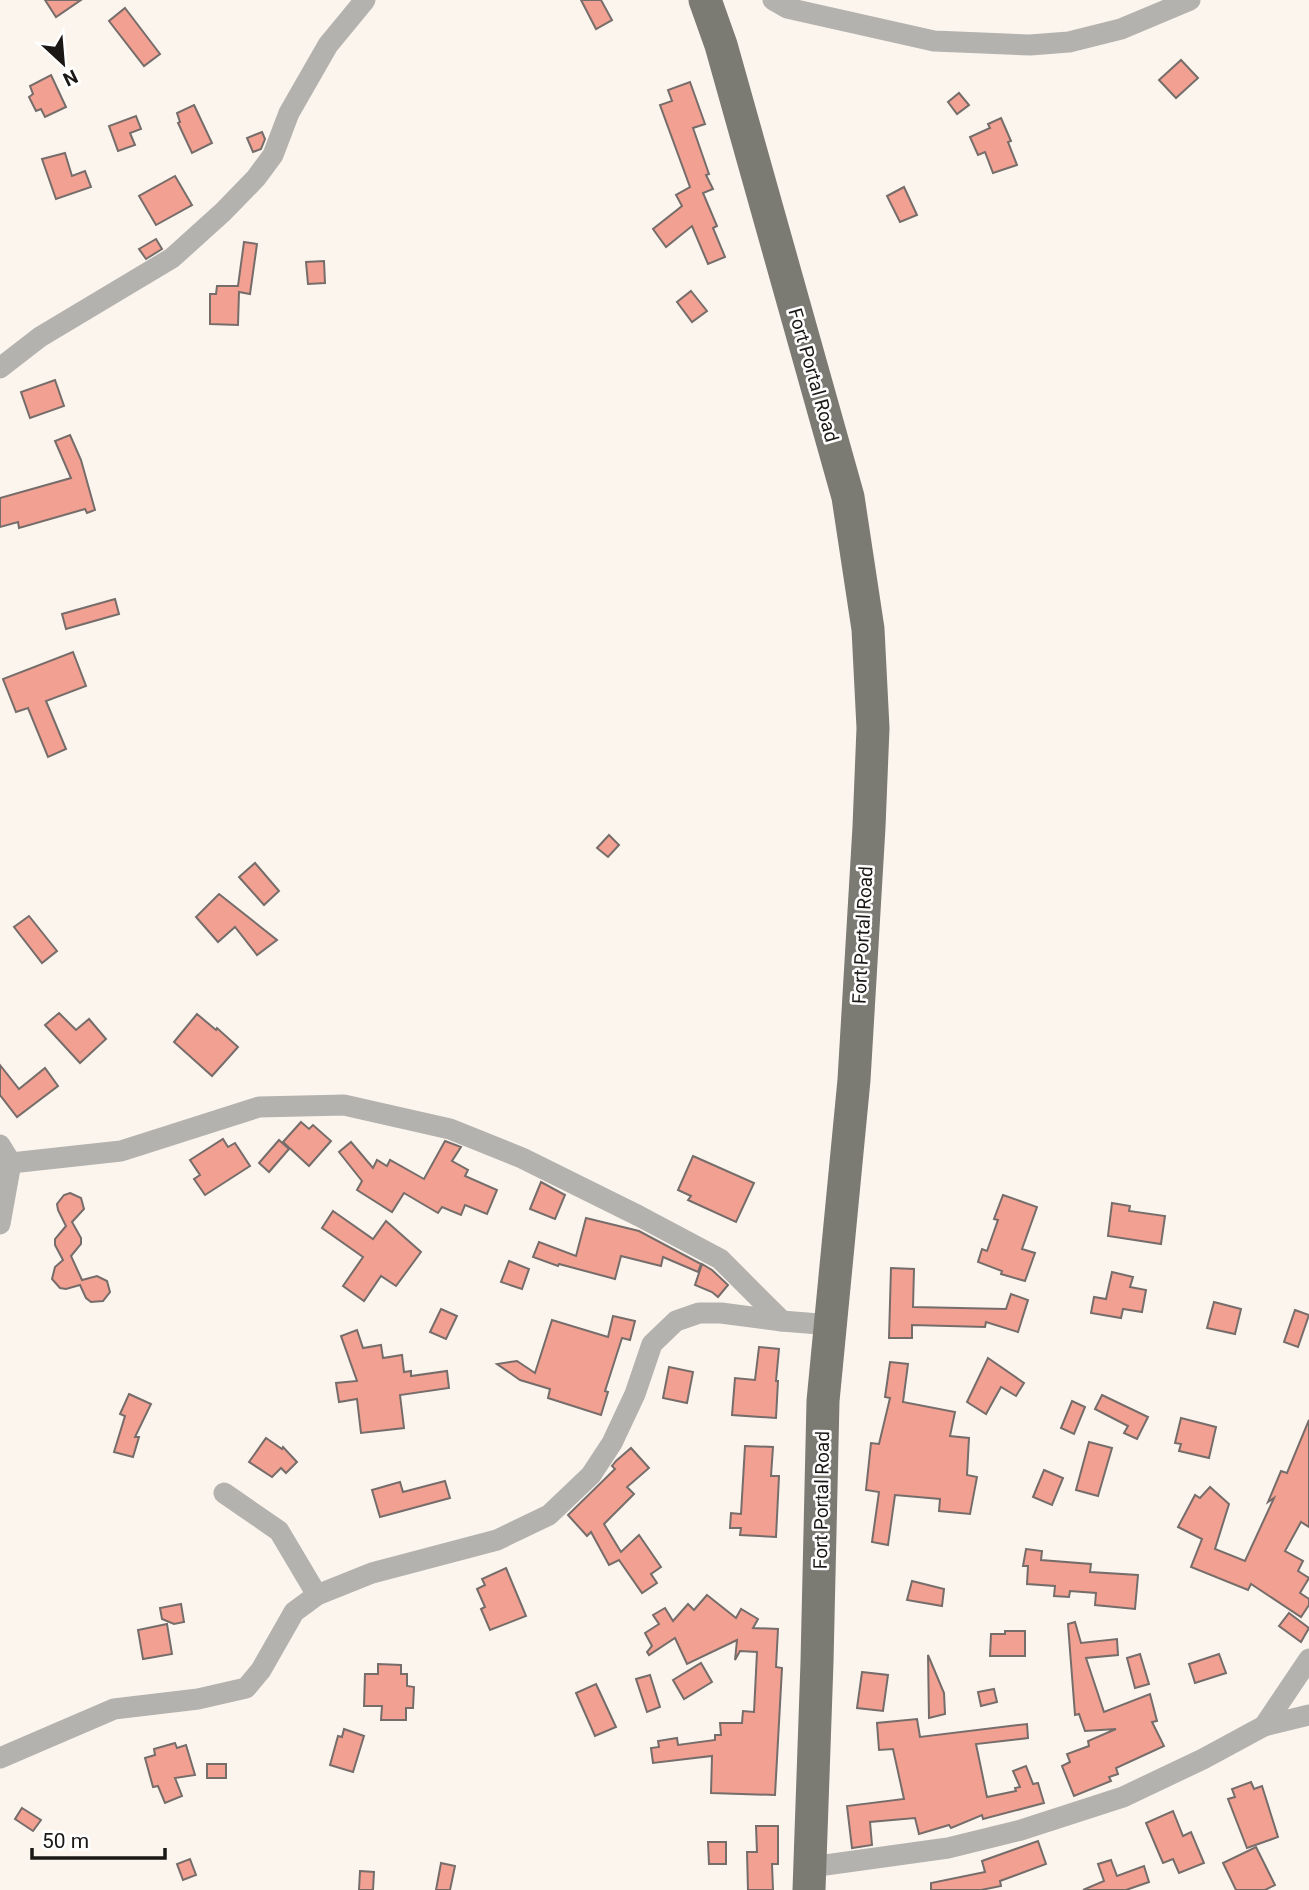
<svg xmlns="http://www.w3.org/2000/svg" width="1309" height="1890" font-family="Roboto,sans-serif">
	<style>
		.building { fill: #f1a091; stroke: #766d6b; stroke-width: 2 }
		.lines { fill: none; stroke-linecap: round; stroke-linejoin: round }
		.minor { stroke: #b3b2af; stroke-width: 21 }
		.primary { stroke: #7b7a73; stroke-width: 33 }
		.labels { text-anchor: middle; stroke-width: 5; stroke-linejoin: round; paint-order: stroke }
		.street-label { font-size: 19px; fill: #1a1715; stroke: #fff }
	</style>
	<rect width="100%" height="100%" fill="#fcf5ee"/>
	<!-- building -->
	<g class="building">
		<path d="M45,0H81L56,17Z"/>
		<path d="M581,0H601L612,20L596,29Z"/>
		<path d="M125,8L160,54L144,66L109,21Z"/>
		<path d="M1181,60L1198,78L1176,98L1159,80Z"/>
		<path d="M51,75L66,107L45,117L41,109L36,111L29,97L33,94L30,86Z"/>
		<path d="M690,82L705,124L693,128L709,174L706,175L713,189L703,193L717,226L713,228L725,257L708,264L692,226L666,247L653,229L682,206L676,195L690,187L660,105L672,101L668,90Z"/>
		<path d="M959,93L969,105L957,114L948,102Z"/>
		<path d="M194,105L212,143L192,153L178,123L180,122L177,113Z"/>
		<path d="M136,116L141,129L130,133L135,145L118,151L109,126Z"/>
		<path d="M1001,118L1011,141L1008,142L1017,165L993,173L985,152L978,155L970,137L990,128L988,124Z"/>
		<path d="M262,132L265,139L261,149L253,152L247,138Z"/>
		<path d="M65,153L72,176L85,171L91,187L56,199L42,159Z"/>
		<path d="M175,176L192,205L156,225L139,196Z"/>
		<path d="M904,187L917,215L900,222L887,196Z"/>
		<path d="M156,239L162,249L146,259L139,249Z"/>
		<path d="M244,242L257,244L250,294L239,292L238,325L210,324V294H216L217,286H238Z"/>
		<path d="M324,261L325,283L308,284L306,262Z"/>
		<path d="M691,291L707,311L692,322L677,302Z"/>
		<path d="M55,380L64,406L30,418L21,392Z"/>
		<path d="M70,435L81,460L95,510L87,513L85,509L19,528L18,522L0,527V498L71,478L55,441Z"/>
		<path d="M115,599L119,614L66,629L62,614Z"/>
		<path d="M73,652L86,686L46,701L66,749L48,757L28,708L16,712L3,679Z"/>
		<path d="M609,835L619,845L608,857L597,848Z"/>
		<path d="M255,863L279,891L264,905L239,877Z"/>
		<path d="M219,894L277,940L257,955L235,927L218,942L196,917Z"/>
		<path d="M29,916L57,951L42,963L14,927Z"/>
		<path d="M59,1013L76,1030L89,1019L106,1039L80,1063L45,1025Z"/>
		<path d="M197,1014L216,1030L217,1028L238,1047L212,1076L174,1042Z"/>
		<path d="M0,1065L19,1089L45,1068L58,1086L17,1117L0,1095Z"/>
		<path d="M301,1122L309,1129L313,1125L331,1141L309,1166L283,1142Z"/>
		<path d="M223,1139L228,1147L235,1143L250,1166L205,1195L194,1179L200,1175L190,1160Z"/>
		<path d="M279,1140L289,1149L269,1172L259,1163Z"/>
		<path d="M445,1141L461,1147L452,1161L468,1170L465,1176L497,1190L487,1214L465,1205L461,1215L442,1207L438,1213L404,1193L392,1212L357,1190L362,1181L339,1152L351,1142L373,1168L377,1160L387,1166L390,1160L424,1179Z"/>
		<path d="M693,1156L754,1183L736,1222L688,1200L691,1196L678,1190Z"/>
		<path d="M541,1182L565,1195L555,1219L530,1209Z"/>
		<path d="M70,1193L81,1198L84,1209L72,1222L81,1238V1244L71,1256L82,1280L97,1276L107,1281L110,1292L103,1301L91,1302L86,1298L80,1285L66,1289L60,1288L52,1279L55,1267L63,1260L55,1245V1239L66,1226L58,1210L57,1204L64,1195Z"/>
		<path d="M1003,1195L1037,1207L1022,1249L1035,1253L1025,1281L1001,1274L1002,1271L978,1262L982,1249L987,1251L998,1220L994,1219Z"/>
		<path d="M1112,1203L1130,1206L1129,1211L1165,1216L1161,1244L1108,1236Z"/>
		<path d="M333,1211L373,1239L386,1221L421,1252L396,1286L381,1276L364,1301L343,1286L363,1257L322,1228Z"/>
		<path d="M586,1218L639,1231L701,1264L698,1272L663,1257L661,1266L621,1256L615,1279L559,1264L558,1266L533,1257L539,1242L576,1256Z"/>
		<path d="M509,1261L529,1269L522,1289L501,1282Z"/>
		<path d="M702,1264L712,1270L728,1285L718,1297L712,1292L695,1285Z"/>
		<path d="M891,1268L914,1269L913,1307L1006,1309L1011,1294L1028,1300L1018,1332L986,1322L985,1327L912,1325V1338H889Z"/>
		<path d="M1112,1272L1133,1277L1130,1287L1146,1290L1142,1312L1123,1309L1121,1318L1091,1313L1094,1297L1106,1299Z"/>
		<path d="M1214,1302L1241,1309L1235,1334L1207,1328Z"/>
		<path d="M441,1309L457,1316L446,1339L430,1332Z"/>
		<path d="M1295,1310L1309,1315L1298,1347L1284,1342Z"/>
		<path d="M613,1316L635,1321L630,1340L622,1338L605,1391L608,1392L601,1415L548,1398L550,1389L520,1380L497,1364L517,1361L535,1373L552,1320L608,1337Z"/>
		<path d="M357,1330L363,1348L381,1345L383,1358L402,1355L404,1372L411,1371V1376L447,1371L449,1388L400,1395L404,1428L361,1433L357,1399L339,1402L336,1383L357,1381L341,1336Z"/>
		<path d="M759,1347L779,1349L776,1381H778L776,1418L732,1415L735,1378L755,1380Z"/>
		<path d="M988,1358L1024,1383L1016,1396L1001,1387L986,1414L967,1402Z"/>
		<path d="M890,1362L908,1364L903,1402L955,1412L950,1436L969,1438L967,1475L977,1477L970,1514L939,1511L940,1499L895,1495L888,1545L872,1542L879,1492L866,1490L871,1443L879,1444L890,1398L885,1397Z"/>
		<path d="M669,1367L693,1372L687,1403L663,1398Z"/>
		<path d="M129,1394L151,1404L135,1437H139L133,1457L114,1452L125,1416L120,1414Z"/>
		<path d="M1102,1395L1148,1417L1137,1439L1124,1433L1128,1426L1095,1409Z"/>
		<path d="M1072,1401L1085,1407L1074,1434L1061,1428Z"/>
		<path d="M1181,1418L1216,1427L1209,1458L1179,1451L1181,1444L1175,1443Z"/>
		<path d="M1309,1420V1527L1301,1522L1285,1551L1303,1561L1298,1571L1309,1578L1300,1593L1309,1599V1605L1301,1617L1251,1584L1248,1590L1191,1567L1202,1539L1178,1527L1195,1495L1200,1498L1210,1487L1229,1504L1215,1549L1245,1561L1274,1498L1268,1502L1281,1471L1287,1473Z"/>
		<path d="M266,1438L282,1449L283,1447L297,1462L286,1473L281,1468L272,1477L249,1462Z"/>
		<path d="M1089,1442L1112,1448L1098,1496L1076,1490Z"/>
		<path d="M745,1446L773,1447L771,1476H779L776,1537L740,1535L741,1528H730L731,1513L741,1514Z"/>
		<path d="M631,1448L649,1468L627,1487L634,1494L604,1524L621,1552L639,1535L661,1567L651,1574L657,1583L642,1593L619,1560L609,1565L591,1532L587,1536L568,1515L615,1469L612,1466L616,1461Z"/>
		<path d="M1044,1470L1063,1478L1052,1505L1033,1497Z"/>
		<path d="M445,1481L450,1498L380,1517L372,1490L400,1482L403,1492Z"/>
		<path d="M1026,1549L1042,1551L1041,1560L1091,1564L1090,1572L1138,1575L1135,1609L1095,1605L1096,1593L1070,1591L1069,1597L1054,1596L1055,1586L1027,1584L1028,1566H1023Z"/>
		<path d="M506,1568L526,1616L490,1630L481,1609L485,1607L477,1589L485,1585L482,1579Z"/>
		<path d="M912,1581L944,1589L942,1606L907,1600Z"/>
		<path d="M707,1595L736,1618L741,1609L758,1619L753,1628L778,1629L776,1667L782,1668L775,1795L711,1793L712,1756L653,1763L651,1748L659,1747L658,1741L677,1738L678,1745L715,1740V1735H721L720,1723H742L743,1711L754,1712L757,1652L740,1651L735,1660L737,1640L687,1664L675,1638L649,1655L647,1652L652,1646L645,1633L659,1624L653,1615L665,1608L673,1621L688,1604L694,1610Z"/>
		<path d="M181,1604L184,1622L174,1624L162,1619L160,1608Z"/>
		<path d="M1289,1613L1309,1628L1301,1642L1279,1626Z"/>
		<path d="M1075,1622L1081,1643L1117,1639L1118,1655L1086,1658L1104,1712L1150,1694L1157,1721L1152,1722L1164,1746L1116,1768L1118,1774L1109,1777L1111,1781L1074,1796L1062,1766L1070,1762L1067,1754L1089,1746L1088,1741L1116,1729L1085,1731L1079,1714L1075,1715L1068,1624Z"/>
		<path d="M167,1624L172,1654L143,1659L138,1630Z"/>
		<path d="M1005,1631H1025V1656H990L991,1634H1005Z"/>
		<path d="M1140,1654L1149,1684L1135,1688L1127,1658Z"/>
		<path d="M1219,1654L1226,1673L1195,1683L1189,1664Z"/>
		<path d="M928,1655L944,1693L945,1714L929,1718Z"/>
		<path d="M701,1663L712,1682L684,1699L673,1680Z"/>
		<path d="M378,1664L401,1665V1674H407V1686L414,1687L413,1708H406V1720H381L382,1706H364L365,1674H378Z"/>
		<path d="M862,1672L888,1675L883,1711L857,1708Z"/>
		<path d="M650,1675L660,1707L647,1712L636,1679Z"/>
		<path d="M596,1684L616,1727L595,1736L576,1693Z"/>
		<path d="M994,1689L997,1702L981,1706L978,1692Z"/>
		<path d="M917,1719L920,1737L1027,1724L1028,1738L976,1744L987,1797L1016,1791L1015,1788L1020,1787L1013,1771L1026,1766L1033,1784L1038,1783L1044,1803L983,1819L982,1815L951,1828L949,1825L919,1834L915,1818L870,1822L872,1845L852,1848L847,1806L904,1799L893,1749L879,1750L877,1723Z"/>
		<path d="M344,1729L364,1736L353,1772L330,1765L338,1736L342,1737Z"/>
		<path d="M175,1743L177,1748L186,1745L195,1775L175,1778L182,1796L165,1803L158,1786L153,1787L145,1758L155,1755L154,1749Z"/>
		<rect x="207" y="1764" width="19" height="14"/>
		<path d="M1251,1782L1254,1789L1262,1786L1278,1837L1247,1848L1228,1799L1235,1797L1232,1789Z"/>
		<path d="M22,1808L41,1820L33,1831L15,1819Z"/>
		<path d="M1173,1811L1183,1836L1191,1832L1204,1863L1179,1873L1173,1859L1163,1863L1146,1823Z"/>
		<path d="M756,1826H778V1864H772L773,1890H748L747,1852H757Z"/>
		<path d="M1038,1841L1046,1864L1000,1881L1001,1886L981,1890H931V1883L985,1872L982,1861Z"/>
		<path d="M708,1842H726V1864H709Z"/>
		<path d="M1256,1847L1275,1885L1265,1890H1236L1223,1863Z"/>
		<path d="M190,1859L196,1875L183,1880L177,1864Z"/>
		<path d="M1111,1860L1117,1876L1144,1866L1149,1882L1126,1890H1083L1104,1881L1098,1864Z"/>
		<path d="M441,1863L455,1866L450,1890H436Z"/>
		<path d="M360,1871L374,1872L373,1890H359Z"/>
	</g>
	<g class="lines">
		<!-- minor -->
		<g class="minor">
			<path d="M773,0L787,8L934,41L1030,45L1069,42L1121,29L1190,0"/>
			<path d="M0,368L40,337L172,258L223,212L256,178L273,155L289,113L328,45L365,0"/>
			<path d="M0,1145L11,1163L0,1224"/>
			<path d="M0,1167L11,1163L121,1151L259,1107L344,1105L450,1129L522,1158L639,1216L720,1259L782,1321"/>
			<path d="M224,1493L279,1531L317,1595"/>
			<path d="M1264,1726L1309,1659"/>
			<path d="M0,1758L114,1709L198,1699L246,1688L261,1670L294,1612L317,1595L372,1573L497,1540L549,1515L591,1475L612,1443L635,1394L652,1344L676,1321L699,1313H721L782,1321L831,1325"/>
			<path d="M811,1867L948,1848L1021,1830L1123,1797L1203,1759L1264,1726L1309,1715"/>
		</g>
		<!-- primary -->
		<path class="primary" d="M705,0L721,45L848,497L868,629L873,728L869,827L854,1080L823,1401L817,1662L809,1890"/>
	</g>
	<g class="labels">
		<!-- street labels -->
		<g class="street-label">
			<text transform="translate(814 375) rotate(74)" y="7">Fort Portal Road</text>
			<text transform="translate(862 935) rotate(-87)" y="7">Fort Portal Road</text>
			<text transform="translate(821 1500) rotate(-89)" y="7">Fort Portal Road</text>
		</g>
	</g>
	<!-- north arrow -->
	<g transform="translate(63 63) rotate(154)" stroke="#ffffff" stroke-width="5" paint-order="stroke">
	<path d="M0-5L12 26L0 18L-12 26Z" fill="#1a1715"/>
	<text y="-10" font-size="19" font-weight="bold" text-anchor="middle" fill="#1a1715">N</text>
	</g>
	<!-- scale -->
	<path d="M32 1848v10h133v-10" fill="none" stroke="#1a1715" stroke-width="3.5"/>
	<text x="42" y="1848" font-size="21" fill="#1a1715" stroke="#ffffff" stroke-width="5" paint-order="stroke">50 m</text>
</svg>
